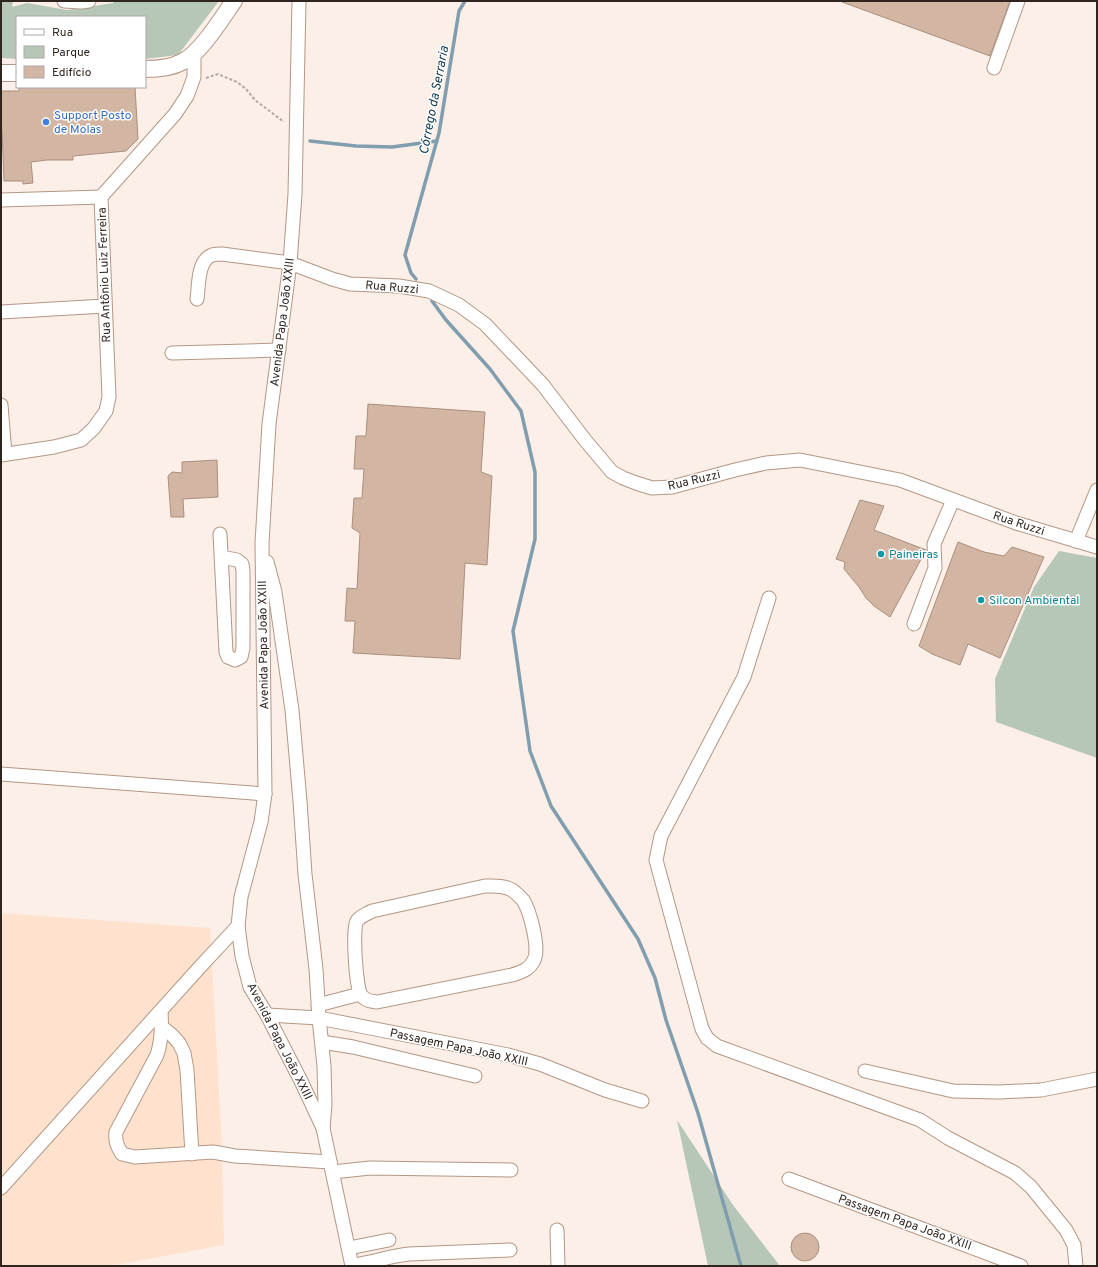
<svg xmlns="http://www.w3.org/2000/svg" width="1098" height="1267" font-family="Overpass,sans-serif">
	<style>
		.built { fill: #ffe2ce }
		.green { fill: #b6c7b8 }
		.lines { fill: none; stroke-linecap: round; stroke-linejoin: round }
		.stream { stroke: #809eaf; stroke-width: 3.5 }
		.building { fill: #d2b6a3; stroke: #aa8f7d }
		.minor-casing { stroke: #b39785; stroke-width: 15 }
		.major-casing { stroke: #b39785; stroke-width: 18 }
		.path { stroke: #b5a9a1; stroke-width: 2; stroke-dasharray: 3 2; stroke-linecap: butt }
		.minor { stroke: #fff; stroke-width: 13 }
		.major { stroke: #fff; stroke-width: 16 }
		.shop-dot { fill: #3f7fe0; stroke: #fff; stroke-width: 1.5 }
		.culture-dot { fill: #0f9aa8; stroke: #fff; stroke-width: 1.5 }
		.labels { text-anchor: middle; stroke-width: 3; stroke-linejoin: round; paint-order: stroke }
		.shop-label { font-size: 12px; fill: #366cbe; stroke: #fff; text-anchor: start }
		.street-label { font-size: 12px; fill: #30251e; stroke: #fff }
		.culture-label { font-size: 12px; fill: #0d838f; stroke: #fff; text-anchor: start }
		.water-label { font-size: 13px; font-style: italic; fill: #0b374a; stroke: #fff }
	</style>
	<rect width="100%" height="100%" fill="#fbefe7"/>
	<!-- built -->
	<path class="built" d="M1,913L210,928L222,1146L224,1245L111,1266H1Z"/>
	<!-- green -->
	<g class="green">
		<path d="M1,1H13L12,7L27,3L67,10L113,3L114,1H219L178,55L145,59V17H17V59L1,58Z"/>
		<path d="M1059,551L1097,558V758L996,722L995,679L1034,587Z"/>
		<path d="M677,1120L733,1205L780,1266H708Z"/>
	</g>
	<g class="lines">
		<!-- stream -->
		<g class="stream">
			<path d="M310,141L356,146L392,147L437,141"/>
			<path d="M416,279L411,273L405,255L439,133L459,11L465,1"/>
			<path d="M432,301L446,320L490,369L521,411L535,472V539L513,631L530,751L551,806L638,939L655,978L666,1020L698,1113L741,1266"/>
		</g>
	</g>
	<!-- building -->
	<g class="building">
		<path d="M843,1H1010L990,56L842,2Z"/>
		<path d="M19,87H135L138,139L126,151L73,156V160H47L31,162L33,183L23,184V181H4L2,130H1V91H19Z"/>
		<path d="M368,404L485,412L481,472L492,476L487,565L465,563L460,659L353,653L355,621H345L347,588L357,589L360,533L352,528L354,498H362L364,469H354L356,436H366Z"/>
		<path d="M217,460L218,497L183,499L184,517H171L168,476L172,472L182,473V462Z"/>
		<path d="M860,500L884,506L874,530L926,550L890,617L874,606L866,598L859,587L844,569L845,562L836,559Z"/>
		<path d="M958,542L984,552L1004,556L1012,547L1044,557L1000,658L968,644L960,665L932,654L919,646Z"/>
		<circle cx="805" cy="1247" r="14"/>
	</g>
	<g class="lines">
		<!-- minor casing -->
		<g class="minor-casing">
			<g id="minor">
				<path d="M64,1L81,2L89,1"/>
				<path d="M299,1L295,194L290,263L269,424L262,543L265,794L261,822L241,897L238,926L242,956L250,987L267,1015L301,1081L323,1128L352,1266"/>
				<path d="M994,68L1018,1"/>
				<path d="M1,200L101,197"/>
				<path d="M197,299C199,286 197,261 212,255C215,254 219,254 222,254L290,263L332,279L350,284L399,286L429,291L459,305L485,324L543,385L585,440L612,472L623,478L636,483L652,488L672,487L735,470L766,463L800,460L900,480L1016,523L1097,547"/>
				<path d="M1,312L105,306"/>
				<path d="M172,353L279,350"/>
				<path d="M1,405L5,454"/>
				<path d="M1,455L54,447L81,440L94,428L106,411L109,397L101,197L175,114L187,96L194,77V53"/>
				<path d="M220,534L226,652L228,657L235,660L241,657L243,648V571L242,564L237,560L221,557"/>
				<path d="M1076,541L1097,490"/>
				<path d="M267,562L275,592L292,710L300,801L305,874L316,969L319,1018L324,1066L325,1105L323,1128"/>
				<path d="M769,598L744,677L661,836L656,860L702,1029L707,1038L717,1046L920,1120L948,1138L1015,1173L1031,1187L1066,1230L1074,1245L1076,1266"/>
				<path d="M914,624L935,568L934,544L953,500"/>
				<path d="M1,774L265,794"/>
				<path d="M485,886C494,886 503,885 512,890C515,892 520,897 523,900C530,911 540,948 534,960C530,969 522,972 512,975L377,1002C370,1001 366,1001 361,995C356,988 352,928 357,921C360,916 367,914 372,911Z"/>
				<path d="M318,1005L360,994"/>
				<path d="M161,1012C162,1027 162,1040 157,1055L116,1132C115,1141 117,1146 122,1154L135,1157L213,1152L235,1156L330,1162"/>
				<path d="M267,1015L319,1018L508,1055L540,1064L605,1090L642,1101"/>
				<path d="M162,1027L172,1035L179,1043L184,1053L187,1070L192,1154"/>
				<path d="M322,1042L353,1047L475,1076"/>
				<path d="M865,1071L953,1091L999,1092L1041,1090L1097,1079"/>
				<path d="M333,1172L370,1168L511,1170"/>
				<path d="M789,1179L1021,1266"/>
				<path d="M1,1188L199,968L238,926"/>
				<path d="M557,1230L558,1266"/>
				<path d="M349,1248L389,1240"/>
				<path d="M352,1265C372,1263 389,1256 409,1254L510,1250"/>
			</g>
		</g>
		<!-- major casing -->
		<g class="major-casing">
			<g id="major">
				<path d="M145,69C157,69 171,68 182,62C200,54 222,18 234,1"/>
				<path d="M1,73H17"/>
			</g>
		</g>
		<!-- path -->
		<path class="path" d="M206,78L218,74L237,82L246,89L255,100L284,122"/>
		<!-- minor -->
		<use href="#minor" class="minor"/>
		<!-- major -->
		<use href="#major" class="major"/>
	</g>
	<!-- markers -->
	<circle class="shop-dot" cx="46" cy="122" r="4"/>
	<g class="culture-dot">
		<circle cx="881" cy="554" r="4"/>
		<circle cx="981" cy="600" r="4"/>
	</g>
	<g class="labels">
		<!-- shop labels -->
		<g class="shop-label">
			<text x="54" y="119">Support Posto<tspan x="54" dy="14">de Molas</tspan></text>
		</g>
		<!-- street labels -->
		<g class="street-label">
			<text transform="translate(104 275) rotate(-92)" y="4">Rua Antônio Luiz Ferreira</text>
			<text transform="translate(392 287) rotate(5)" y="4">Rua Ruzzi</text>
			<text transform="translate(282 322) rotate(-83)" y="4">Avenida Papa João XXIII</text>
			<text transform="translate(694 480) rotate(-13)" y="4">Rua Ruzzi</text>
			<text transform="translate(1019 523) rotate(18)" y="4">Rua Ruzzi</text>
			<text transform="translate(263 645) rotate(-91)" y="4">Avenida Papa João XXIII</text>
			<text transform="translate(280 1041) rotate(63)" y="4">Avenida Papa João XXIII</text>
			<text transform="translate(459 1047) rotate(12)" y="4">Passagem Papa João XXIII</text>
			<text transform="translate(905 1222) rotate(20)" y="4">Passagem Papa João XXIII</text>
		</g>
		<!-- culture labels -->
		<g class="culture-label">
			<text x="889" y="558">Paineiras</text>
			<text x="989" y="604">Silcon Ambiental</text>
		</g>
		<!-- water labels -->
		<g class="water-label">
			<text transform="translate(433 100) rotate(-79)" y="5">Córrego da Serraria</text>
		</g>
	</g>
	<!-- border -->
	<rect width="1098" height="1267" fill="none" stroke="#30251e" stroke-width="4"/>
	<!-- legend -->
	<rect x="16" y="16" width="130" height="72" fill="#ffffff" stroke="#aca8a5"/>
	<rect x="24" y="29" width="20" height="6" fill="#ffffff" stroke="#aca8a5"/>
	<text x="52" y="36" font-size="12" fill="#30251e">Rua</text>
	<rect x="24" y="46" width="20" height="12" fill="#b6c7b8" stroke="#aca8a5"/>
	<text x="52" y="56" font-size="12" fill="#30251e">Parque</text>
	<rect x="24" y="66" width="20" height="12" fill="#d2b6a3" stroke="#aca8a5"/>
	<text x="52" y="76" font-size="12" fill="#30251e">Edifício</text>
</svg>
